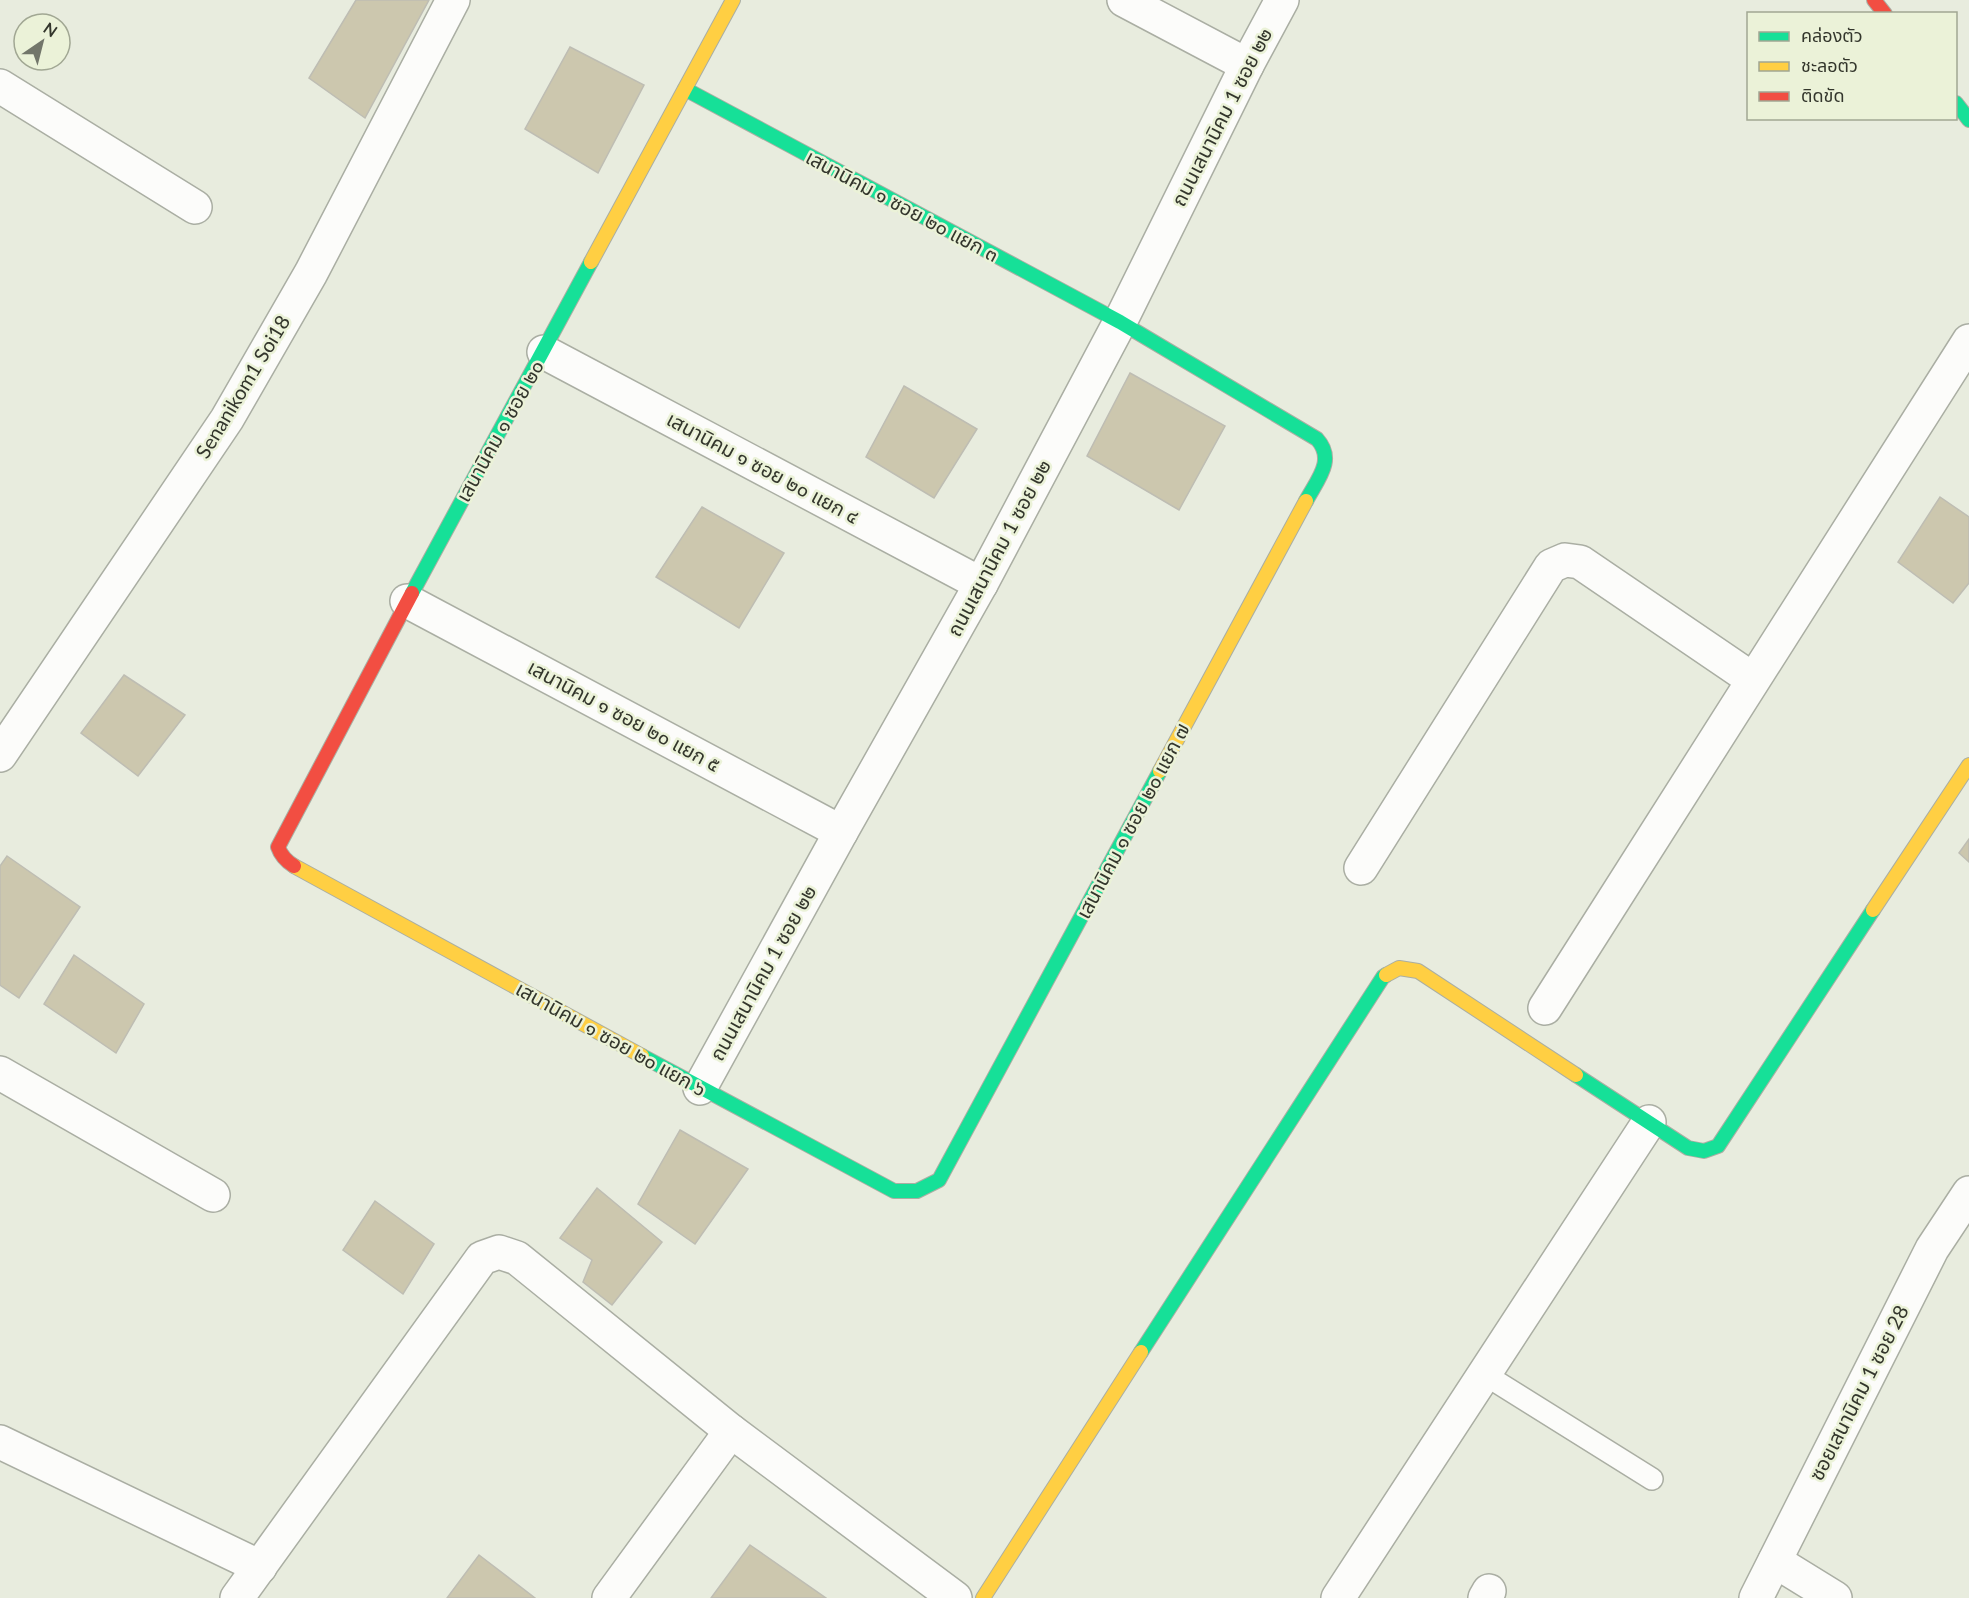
<svg xmlns="http://www.w3.org/2000/svg" width="1969" height="1598" font-family="Lato,'Noto Sans Thai',sans-serif">
	<style>
		.building { fill: #ccc7ae; stroke: #bebdb3; stroke-width: 1.5 }
		.lines { fill: none; stroke-linecap: round; stroke-linejoin: round }
		.lane-casing { stroke: #aaaea3; stroke-width: 24 }
		.street-casing { stroke: #aaaea3; stroke-width: 36 }
		.fast-casing { stroke: #aaaea3; stroke-width: 16 }
		.slow-casing { stroke: #aaaea3; stroke-width: 16 }
		.jam-casing { stroke: #aaaea3; stroke-width: 16 }
		.lane { stroke: #fcfcfa; stroke-width: 21 }
		.street { stroke: #fcfcfa; stroke-width: 33 }
		.fast { stroke: #16e098; stroke-width: 14 }
		.slow { stroke: #ffcf43; stroke-width: 14 }
		.jam { stroke: #f24e42; stroke-width: 14 }
		.labels { text-anchor: middle; stroke-width: 5; stroke-linejoin: round; paint-order: stroke }
		.street-label { font-size: 20px; fill: #33362c; stroke: #ebf2d8 }
	</style>
	<rect width="100%" height="100%" fill="#e8ecde"/>
	<!-- building -->
	<g class="building">
		<path d="M356,0H429L365,118L309,78Z"/>
		<path d="M570,47L644,85L598,173L525,129Z"/>
		<path d="M1130,373L1225,426L1179,510L1087,456Z"/>
		<path d="M904,386L977,429L934,498L866,457Z"/>
		<path d="M1940,497L1969,517V583L1953,603L1898,562Z"/>
		<path d="M702,507L784,553L739,628L656,577Z"/>
		<path d="M124,675L185,715L138,776L81,733Z"/>
		<path d="M1969,839V862L1959,853Z"/>
		<path d="M7,856L80,907L19,998L0,985V866Z"/>
		<path d="M74,955L144,1004L116,1053L44,1004Z"/>
		<path d="M680,1130L748,1169L695,1244L638,1204Z"/>
		<path d="M597,1188L662,1242L612,1305L583,1282L592,1260L560,1238Z"/>
		<path d="M375,1201L434,1244L403,1294L343,1250Z"/>
		<path d="M750,1545L826,1598H711Z"/>
		<path d="M479,1555L535,1598H447Z"/>
	</g>
	<g class="lines">
		<!-- lane casing -->
		<g class="lane-casing">
			<path id="lane" d="M1484,1374L1652,1479"/>
		</g>
		<!-- street casing -->
		<g class="street-casing">
			<g id="street">
				<path d="M1124,0L1247,65"/>
				<path d="M0,86L195,207"/>
				<path d="M544,352L981,584"/>
				<path d="M407,601L841,832"/>
				<path d="M0,755L227,419L311,273L453,0"/>
				<path d="M1361,868L1551,566L1565,560L1580,562L1752,679"/>
				<path d="M1545,1008L1969,341"/>
				<path d="M0,1073L213,1195"/>
				<path d="M700,1088L841,832L981,584L1120,322L1247,65L1282,0"/>
				<path d="M0,1442L260,1567"/>
				<path d="M1775,1561L1835,1598"/>
				<path d="M237,1598L482,1258L499,1252L517,1258L731,1431L955,1598"/>
				<path d="M609,1598L731,1431"/>
				<path d="M1338,1598L1649,1122"/>
				<path d="M1485,1598L1489,1591"/>
				<path d="M1756,1598L1932,1249L1969,1193"/>
			</g>
		</g>
		<!-- fast casing -->
		<g class="fast-casing">
			<g id="fast">
				<path d="M685,89L1120,322L1317,439C1336,460 1317,480 1306,501"/>
				<path d="M1956,103L1969,120"/>
				<path d="M412,593L591,262"/>
				<path d="M642,1056L894,1191H917L939,1180L1160,771"/>
				<path d="M1576,1075L1688,1148L1704,1151L1718,1146L1873,910"/>
				<path d="M1141,1352L1383,977L1386,975"/>
			</g>
		</g>
		<!-- slow casing -->
		<g class="slow-casing">
			<g id="slow">
				<path d="M591,262L733,0"/>
				<path d="M1160,771L1306,501"/>
				<path d="M294,866L642,1056"/>
				<path d="M1873,910L1969,765"/>
				<path d="M1386,975L1399,968L1418,971L1576,1075"/>
				<path d="M983,1598L1141,1352"/>
			</g>
		</g>
		<!-- jam casing -->
		<g class="jam-casing">
			<g id="jam">
				<path d="M1874,0L1885,14"/>
				<path d="M294,866C286,861 281,856 278,847L412,593"/>
			</g>
		</g>
		<!-- lane -->
		<use href="#lane" class="lane"/>
		<!-- street -->
		<use href="#street" class="street"/>
		<!-- fast -->
		<use href="#fast" class="fast"/>
		<!-- slow -->
		<use href="#slow" class="slow"/>
		<!-- jam -->
		<use href="#jam" class="jam"/>
	</g>
	<g class="labels">
		<!-- street labels -->
		<g class="street-label">
			<text transform="translate(1222 117) rotate(-63)" y="7">ถนนเสนานิคม 1 ซอย ๒๒</text>
			<text transform="translate(902 206) rotate(28)" y="7">เสนานิคม ๑ ซอย ๒๐ แยก ๓</text>
			<text transform="translate(243 387) rotate(-59)" y="7">Senanikom1 Soi18</text>
			<text transform="translate(500 431) rotate(-61)" y="7">เสนานิคม ๑ ซอย ๒๐</text>
			<text transform="translate(763 468) rotate(28)" y="7">เสนานิคม ๑ ซอย ๒๐ แยก ๔</text>
			<text transform="translate(999 548) rotate(-62)" y="7">ถนนเสนานิคม 1 ซอย ๒๒</text>
			<text transform="translate(624 716) rotate(28)" y="7">เสนานิคม ๑ ซอย ๒๐ แยก ๕</text>
			<text transform="translate(1133 821) rotate(-62)" y="7">เสนานิคม ๑ ซอย ๒๐ แยก ๗</text>
			<text transform="translate(763 973) rotate(-61)" y="7">ถนนเสนานิคม 1 ซอย ๒๒</text>
			<text transform="translate(611 1039) rotate(29)" y="7">เสนานิคม ๑ ซอย ๒๐ แยก ๖</text>
			<text transform="translate(1859 1393) rotate(-63)" y="7">ซอยเสนานิคม 1 ซอย 28</text>
		</g>
	</g>
	<!-- legend -->
	<rect x="1747" y="12" width="210" height="108" fill="#ebf2d8" stroke="#a1a793" stroke-width="1.5"/>
	<rect x="1759" y="32" width="30" height="9" fill="#16e098" stroke="#a1a793" stroke-width="1.5"/>
	<text x="1801" y="42" font-size="18" fill="#33362c">คล่องตัว</text>
	<rect x="1759" y="62" width="30" height="9" fill="#ffcf43" stroke="#a1a793" stroke-width="1.5"/>
	<text x="1801" y="72" font-size="18" fill="#33362c">ชะลอตัว</text>
	<rect x="1759" y="92" width="30" height="9" fill="#f24e42" stroke="#a1a793" stroke-width="1.5"/>
	<text x="1801" y="102" font-size="18" fill="#33362c">ติดขัด</text>
	<!-- north arrow -->
	<g transform="translate(42 42) rotate(35)"><circle r="28" fill="#ebf2d8" stroke="#a1a793" stroke-width="1.5"/>
	<path d="M0-4.5L10 22L0 15L-10 22Z" fill="#72766a"/>
	<text y="-9" font-size="16" font-weight="bold" text-anchor="middle" fill="#33362c">N</text>
	</g>
</svg>
